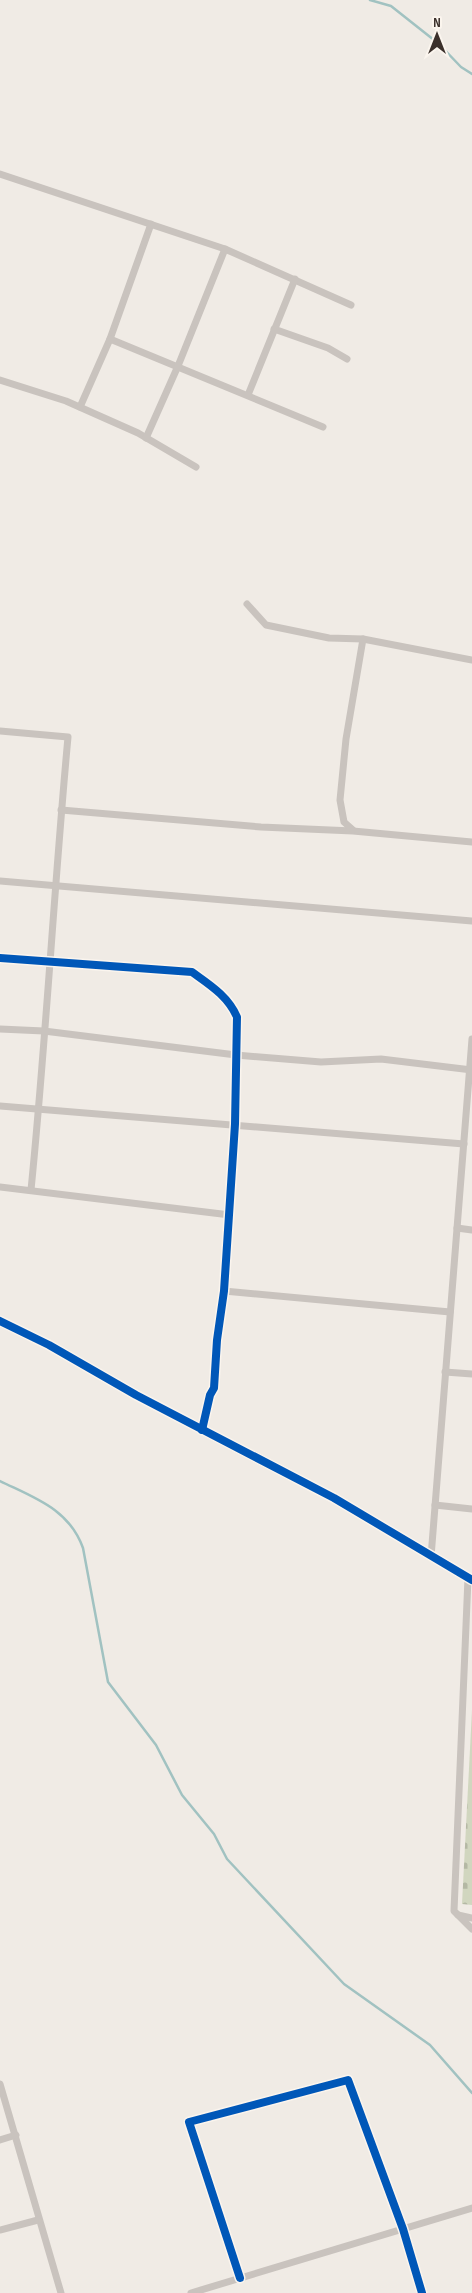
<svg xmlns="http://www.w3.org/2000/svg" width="472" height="2293" font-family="'Sofia Sans Condensed',sans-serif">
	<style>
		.cemetery { fill: url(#cemetery-stones) }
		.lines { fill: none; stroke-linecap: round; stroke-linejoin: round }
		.stream { stroke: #a1c2c1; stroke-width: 2.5 }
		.street { stroke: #c9c3be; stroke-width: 7 }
		.secondary { stroke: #bab3ae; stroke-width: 10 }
		.cycleway-casing { stroke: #fbf5ee; stroke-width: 11 }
		.cycleway { stroke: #0057b8; stroke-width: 8 }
	</style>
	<defs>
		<pattern id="cemetery-stones" width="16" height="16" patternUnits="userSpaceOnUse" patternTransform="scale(1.25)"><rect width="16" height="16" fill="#d1d6bf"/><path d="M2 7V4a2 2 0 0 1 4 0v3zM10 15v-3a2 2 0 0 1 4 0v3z" fill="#b4b8a4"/></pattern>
	</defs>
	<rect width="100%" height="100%" fill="#f0ebe5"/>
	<!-- cemetery -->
	<path class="cemetery" d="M472,1710V1905L462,1904Z"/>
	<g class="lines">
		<!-- stream -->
		<g class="stream">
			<path d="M370,0L391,6L439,44L461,67L472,74"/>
			<path d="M0,1481C35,1498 69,1509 83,1548L108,1682L156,1745L182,1795L214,1834L227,1859L344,1984L430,2045L472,2093"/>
		</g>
		<!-- street -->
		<g class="street">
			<path d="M0,174L225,249L351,305"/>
			<path d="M274,329L328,348L347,359"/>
			<path d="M110,339L151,224"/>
			<path d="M0,380L66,401L138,433L196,467"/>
			<path d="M248,395L295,279"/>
			<path d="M80,407L110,339L323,427"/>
			<path d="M146,438L178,366L225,249"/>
			<path d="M247,604L266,625L329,638L363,639L472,660"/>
			<path d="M0,731L68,737C54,888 46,1040 31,1190"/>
			<path d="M61,810L261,827L353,831L472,842"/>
			<path d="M353,830L344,822L340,800L346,739L363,639"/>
			<path d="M0,881L472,921"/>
			<path d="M0,958L192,972C210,985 228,996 237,1017L235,1124L224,1291L217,1340L214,1388L210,1395L202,1430"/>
			<path d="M0,1029L44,1031L236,1055L321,1062L381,1059L472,1070"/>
			<path d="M0,1106L464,1144"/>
			<path d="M0,1187L230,1215"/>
			<path d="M457,1228L472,1230"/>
			<path d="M224,1291L450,1312"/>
			<path d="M445,1372L472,1374"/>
			<path d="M435,1505L472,1509"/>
			<path d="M431,1557L472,1039"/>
			<path d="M468,1578L454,1911L458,1915L472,1918"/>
			<path d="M458,1915L472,1929"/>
			<path d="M0,2084L61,2293"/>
			<path d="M0,2140L16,2135"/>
			<path d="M0,2230L38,2220"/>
			<path d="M240,2278L189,2122L348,2080L403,2229L422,2293"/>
			<path d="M191,2293L472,2208"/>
		</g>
		<!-- secondary -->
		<path class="secondary" d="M0,1321L49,1345L136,1395L334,1498L472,1580"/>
		<!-- cycleway casing -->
		<g class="cycleway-casing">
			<g id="cycleway">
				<path d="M0,958L192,972C210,985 228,996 237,1017L235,1124L224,1291L217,1340L214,1388L210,1395L202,1430"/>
				<path d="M0,1321L49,1345L136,1395L334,1498L472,1580"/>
				<path d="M240,2278L189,2122L348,2080L403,2229L422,2293"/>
			</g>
		</g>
		<!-- cycleway -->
		<use href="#cycleway" class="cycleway"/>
	</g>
	<!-- north arrow -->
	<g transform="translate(437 35)" stroke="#fbf5ee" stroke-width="4" paint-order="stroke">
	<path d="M0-4L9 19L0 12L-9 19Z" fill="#3b302b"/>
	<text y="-8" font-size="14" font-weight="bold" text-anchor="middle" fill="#3b302b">N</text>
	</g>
</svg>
